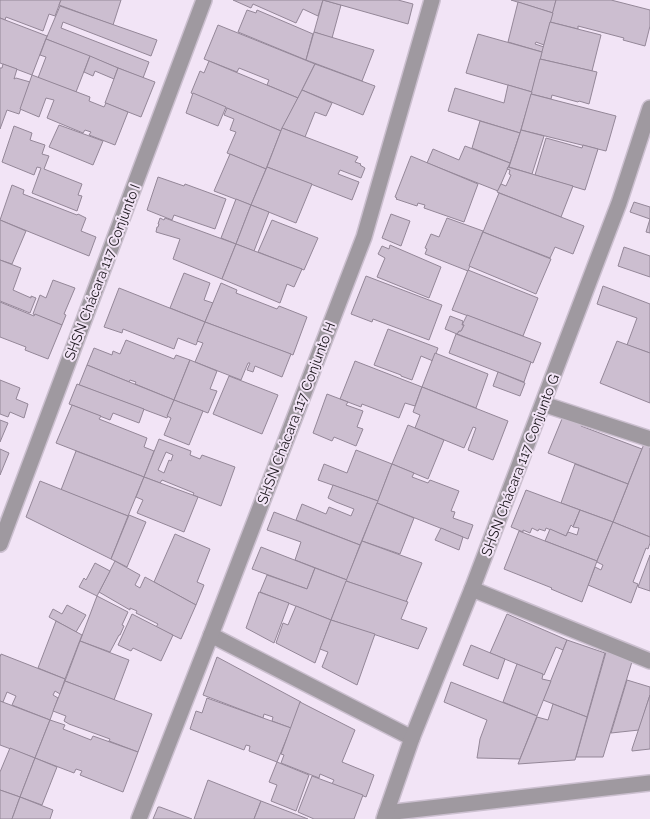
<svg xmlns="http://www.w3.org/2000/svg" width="650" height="819" font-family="Raleway,sans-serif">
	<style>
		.building { fill: #ccbed0; stroke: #948798; fill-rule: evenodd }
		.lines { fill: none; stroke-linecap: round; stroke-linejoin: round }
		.street-casing { stroke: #cbbfcf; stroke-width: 18 }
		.street { stroke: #9f99a0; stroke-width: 15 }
		.labels { text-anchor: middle; stroke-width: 4; stroke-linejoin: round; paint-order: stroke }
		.street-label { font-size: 14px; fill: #1b161c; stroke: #f2e4f6 }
	</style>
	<rect width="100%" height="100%" fill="#f2e4f6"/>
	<!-- building -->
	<g class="building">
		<path d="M0,0H61L55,16L49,14L43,31L6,17L5,20L0,18Z"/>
		<path d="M61,0H121L113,25L59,5Z"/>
		<path d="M233,0H323L318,16L303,9L296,23L253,4L251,8Z"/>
		<path d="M323,0L341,5L332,38L314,32Z"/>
		<path d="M323,0H398L413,4L408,24Z"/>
		<path d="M511,0H556L553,13Z"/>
		<path d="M556,0H611L650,10V26L645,46L623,40L624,38L578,26V29L550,22Z"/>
		<path d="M518,2L553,13L544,45L536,42L535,44L544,47L542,52L508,42Z"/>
		<path d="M60,6L157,40L151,56L63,22L61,28L149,62L143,78L46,39Z"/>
		<path d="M247,10L256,13L257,10L313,34L306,60L238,32Z"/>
		<path d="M0,18L47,36L32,75L0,63Z"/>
		<path d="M550,22L601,35L592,71L540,59Z"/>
		<path d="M218,25L315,64L298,98L267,85L269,80L239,68L237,72L204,59Z"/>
		<path d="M314,32L374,50L362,81L306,60Z"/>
		<path d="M478,34L542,52L532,92L466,73Z"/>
		<path d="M46,39L90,56L76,92L38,78L46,57L40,55Z"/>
		<path d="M90,56L118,68L114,79L95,71L93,76L84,72Z"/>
		<path d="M540,59L597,72L589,104L579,101L578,102L552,95L551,99L531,94Z"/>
		<path d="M209,61L298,98L281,131L191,93L200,71L204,73Z"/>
		<path d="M3,64L17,69L14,79L16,78L30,82L19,114L7,110L0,129V68H2Z"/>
		<path d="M315,64L375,86L363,115L302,90Z"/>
		<path d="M118,68L155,82L141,117L105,103Z"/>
		<path d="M32,75L90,97L89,101L104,107L106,103L128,112L115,145L89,135L91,132L85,130L83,133L47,118L54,100L46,98L39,117L20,109Z"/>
		<path d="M508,85L532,92L520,133L448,111L455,88L504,103Z"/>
		<path d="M302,90L332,103L326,116L315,112L305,137L282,128Z"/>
		<path d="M193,93L226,107L218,126L186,113Z"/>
		<path d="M531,94L616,116L606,151L521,130Z"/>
		<path d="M227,108L281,131L266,169L227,153L236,132L230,130L234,119L224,115Z"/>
		<path d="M480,121L520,133L510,163L472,148Z"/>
		<path d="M59,125L103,141L93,165L49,147Z"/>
		<path d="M14,126L32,133L30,140L45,145L42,154L49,156L44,169L82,184L78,195L82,196L77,211L32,193L41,168L37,167L34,175L2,162Z"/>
		<path d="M282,128L358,157L355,162L361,164L360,165L365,168L361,178L340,170L338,174L359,182L352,200L267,167Z"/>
		<path d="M521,130L544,136L532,174L509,167Z"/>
		<path d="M546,138L582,148L583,145L598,149L585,190L535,175Z"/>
		<path d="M465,146L510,163L498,191L427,163L433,149L459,160Z"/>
		<path d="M230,154L266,169L251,205L214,191Z"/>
		<path d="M411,156L478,184L464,222L424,208L425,205L418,203L417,206L396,199L397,198L395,197Z"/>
		<path d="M267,167L312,184L296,223L251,205Z"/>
		<path d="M508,167L573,186L561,217L497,192L501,184L506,186L511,175L509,174L510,170L507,169Z"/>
		<path d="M158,177L184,186L185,184L226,199L215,229L174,215L172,220L147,210Z"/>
		<path d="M12,185L24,190L23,194L77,215L78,214L86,218L81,231L96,237L89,256L0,220Z"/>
		<path d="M499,193L584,226L573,254L555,247L550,258L483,232Z"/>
		<path d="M236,199L251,205L236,244L221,238Z"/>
		<path d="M634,202L650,207V233L646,232L650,219L630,212Z"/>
		<path d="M251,205L269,212L254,251L236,244Z"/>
		<path d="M391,214L410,221L401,246L382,238Z"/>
		<path d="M160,218L164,220L165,218L236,244L222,279L173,259L180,239L156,232L157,227H158L159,224H158Z"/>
		<path d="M447,218L483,231L468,271L425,254L427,249L425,248L431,234L439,237Z"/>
		<path d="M0,220L26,231L12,264L0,260Z"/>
		<path d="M272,220L318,238L304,270L258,252Z"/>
		<path d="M483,232L551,259L536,294L469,266Z"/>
		<path d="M236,244L302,269L294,287L287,284L280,303L222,279Z"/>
		<path d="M390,245L441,267L429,298L377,277L385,258L378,254L382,246L389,249Z"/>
		<path d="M624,247L650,256V277L618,266Z"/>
		<path d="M0,260L21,268L13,290L31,298V296L36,298L30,313L0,301Z"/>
		<path d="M468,270L538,298L523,336L452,310Z"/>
		<path d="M184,273L210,283L204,300L213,303L205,322L170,308Z"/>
		<path d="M366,276L442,305L429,340L373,319L372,322L351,314Z"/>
		<path d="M53,280L75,288L64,314L66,315L62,325L33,314L40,295L46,298Z"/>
		<path d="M221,283L237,290L236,293L277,309L279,306L307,317L293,355L205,322Z"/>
		<path d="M603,286L650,304V353L627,345L637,318L597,304Z"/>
		<path d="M119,288L205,322L196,345L178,338L174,349L123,329L122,333L104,327Z"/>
		<path d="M0,302L34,316L35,314L62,325L48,359L25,350L26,347L0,337Z"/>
		<path d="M467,315L541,343L533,363L457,334L459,331H461L464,325H462Z"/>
		<path d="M450,316L463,321L462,325H464L461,331H459L457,334L445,329Z"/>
		<path d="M205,322L291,354L282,377L255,366L253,372L247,370L250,363H248L241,380L195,362L203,343L197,341Z"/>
		<path d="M388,329L438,348L433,361L421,356L412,380L401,376V375L374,365Z"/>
		<path d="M456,334L531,362L524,382L449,353Z"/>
		<path d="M126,340L174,359L176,355L190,360L174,400L135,384L136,382L130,380L129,382L87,365L94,348L112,355L113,351L120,354Z"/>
		<path d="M617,341L650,353V403L600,383Z"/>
		<path d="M435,353L488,374L476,408L422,387Z"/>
		<path d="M190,360L217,371L210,389L217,391L208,413L174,400Z"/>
		<path d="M355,361L422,387L415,406L405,403L399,418L362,404L361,407L340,399Z"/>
		<path d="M87,365L174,400L167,418L79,385Z"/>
		<path d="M498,372L525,383L520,396L493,386Z"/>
		<path d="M229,376L278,395L262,434L213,414Z"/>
		<path d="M0,380L20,388L16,399L28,404L24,418L10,412L8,417L0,414Z"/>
		<path d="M77,384L144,409L139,423L113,413L110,420L69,404Z"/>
		<path d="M422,387L508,421L493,460L468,450L476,428L473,427L464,448L415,428L420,415L413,412Z"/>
		<path d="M327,394L348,402L346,405L363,411L357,427L363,429L356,446L334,437L332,441L313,433Z"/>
		<path d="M174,400L203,411L189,445L164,435L171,418L167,416Z"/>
		<path d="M72,405L101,416L99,419L147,438L144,447L154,451L144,477L56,443Z"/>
		<path d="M564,414L583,422L581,426L642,449L628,484L548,453Z"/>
		<path d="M0,420L8,423L0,442Z"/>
		<path d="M408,425L444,440L428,479L392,464Z"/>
		<path d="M159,439L191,451L190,455L200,459L202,455L235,467L221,506L193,495L194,493L162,480L160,483L144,477ZM166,452L173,455L171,461L169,460L164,473L158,470Z"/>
		<path d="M644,444L650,447V537L613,522Z"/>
		<path d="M0,449L9,453L0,475Z"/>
		<path d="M356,450L392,464L378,501L318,480L324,464L347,473Z"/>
		<path d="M76,451L144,477L128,516L61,490Z"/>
		<path d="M392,464L414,473L412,477L428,483L430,480L459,491L451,511L455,512L453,518L473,525L468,539L377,503Z"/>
		<path d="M575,464L628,484L613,522L561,503Z"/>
		<path d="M144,477L198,497L184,532L137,513L143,500L136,497Z"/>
		<path d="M40,481L128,516L111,559L26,517Z"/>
		<path d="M333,485L378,501L360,545L296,520L302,504L326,514L329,507L351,516L354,509L336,502L328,498Z"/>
		<path d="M526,490L580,510L573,527L571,525L566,536L546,528L545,531L539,529L538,531L532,528L530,533L523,530V532L511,527Z"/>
		<path d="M377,503L414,518L400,554L362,541Z"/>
		<path d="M580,510L613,522L597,561L545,541L550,529L566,536L568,532L577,535L579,528L573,527Z"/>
		<path d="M274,512L360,545L347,580L295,560L301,542L267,530Z"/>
		<path d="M129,515L146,522L127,567L111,559Z"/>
		<path d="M613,522L650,537V543L648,549L646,548L633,582L638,584L631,603L588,585L595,567L601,570L603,565L597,562V561Z"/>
		<path d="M441,528L463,537L459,550L435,540Z"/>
		<path d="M519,531L597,561L582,602L551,589L552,588L504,569Z"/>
		<path d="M175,534L210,549L197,582L204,585L196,605L154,582Z"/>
		<path d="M362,541L422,563L406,602L346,581Z"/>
		<path d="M261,547L315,568L307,589L252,569Z"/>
		<path d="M650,555V591L638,587Z"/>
		<path d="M115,561L140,575L135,585L140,588L145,577L196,605L181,639L156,627L158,624L136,613L137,611L130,608V610L99,592Z"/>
		<path d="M95,563L110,571L97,596L79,587L84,578L86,580Z"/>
		<path d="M315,568L347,580L331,620L260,592L267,575L307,589Z"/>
		<path d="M346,581L408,602L401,619L427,628L418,649L331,620Z"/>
		<path d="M259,592L289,603L274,643L246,628Z"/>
		<path d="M97,596L128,612L122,625L124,626L120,635H119L110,652L80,641Z"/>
		<path d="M67,605L86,615L76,632L49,617L53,609L62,614Z"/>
		<path d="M296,606L331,620L315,663L276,643L283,623L288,625Z"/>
		<path d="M132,614L173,635L161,661L133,648L131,651L118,645Z"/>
		<path d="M507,614L567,640L563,650L556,647L544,675L490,653Z"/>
		<path d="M331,620L375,634L357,685L322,667L328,652L320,649Z"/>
		<path d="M56,621L82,635L65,679L38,668Z"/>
		<path d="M567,640L605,653L587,717L543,700Z"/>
		<path d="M80,641L129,660L114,700L65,681Z"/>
		<path d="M471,645L505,659L498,679L463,665Z"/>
		<path d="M606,652L632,661L631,665L603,757H576Z"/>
		<path d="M1,654L65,679L60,694L55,691L53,695L58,698L50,720L12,705L16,696L7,692L3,702L0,701V657Z"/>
		<path d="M217,657L301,702L291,728L272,721L273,717L264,714L263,718L203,695Z"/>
		<path d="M517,664L543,674L542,679L551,681L537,716L503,702Z"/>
		<path d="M627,680L650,687V695L639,730L611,733Z"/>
		<path d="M65,681L152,714L138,752L109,741L110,739L69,724L64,721L66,716L53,711Z"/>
		<path d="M451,682L537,716L520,759L477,758L480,739L487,720L444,702Z"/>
		<path d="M650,695V749L632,751V749Z"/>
		<path d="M207,698L291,728L277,762L249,751L250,746L246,745L244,750L190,729L196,711L202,713Z"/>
		<path d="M0,701L50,720L35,758L0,745Z"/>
		<path d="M300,702L355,730L342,762L374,775L366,797L332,784L334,780L320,774L319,778L281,763L284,755L281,754Z"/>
		<path d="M553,704L587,717L575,760L518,764L537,717L548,720Z"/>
		<path d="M50,720L65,725L63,729L91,740L93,736L138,752L123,792L80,775L82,771L76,769L74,773L35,758Z"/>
		<path d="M10,748L35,758L20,797L0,790V772Z"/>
		<path d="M35,758L57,767L42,805L20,797Z"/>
		<path d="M277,762L309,775L296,811L271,801L277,785L269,782Z"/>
		<path d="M312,776L363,795L354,819H314L298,812Z"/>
		<path d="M208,780L261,801L254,819H194Z"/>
		<path d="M0,790L20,797L12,819H0Z"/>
		<path d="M20,797L53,810L50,819H12Z"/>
		<path d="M261,801L308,819H254Z"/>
		<path d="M158,807H160L192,819H153Z"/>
	</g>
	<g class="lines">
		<!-- street casing -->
		<g class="street-casing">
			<g id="street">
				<path d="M543,404L650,439"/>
				<path d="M0,544L204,0"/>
				<path d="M472,589L650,661"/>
				<path d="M211,635L412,738"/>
				<path d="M386,813L650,783"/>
				<path d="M139,819L211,635L364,237L432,0"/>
				<path d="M384,819L412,738L472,589L619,203L650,108"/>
			</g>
		</g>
		<!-- street -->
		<use href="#street" class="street"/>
	</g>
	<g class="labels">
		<!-- street labels -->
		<g class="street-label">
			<text transform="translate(102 272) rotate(-69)" y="5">SHSN Chácara 117 Conjunto I</text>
			<text transform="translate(296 413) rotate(-69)" y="5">SHSN Chácara 117 Conjunto H</text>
			<text transform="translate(520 465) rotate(-69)" y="5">SHSN Chácara 117 Conjunto G</text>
		</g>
	</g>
</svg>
